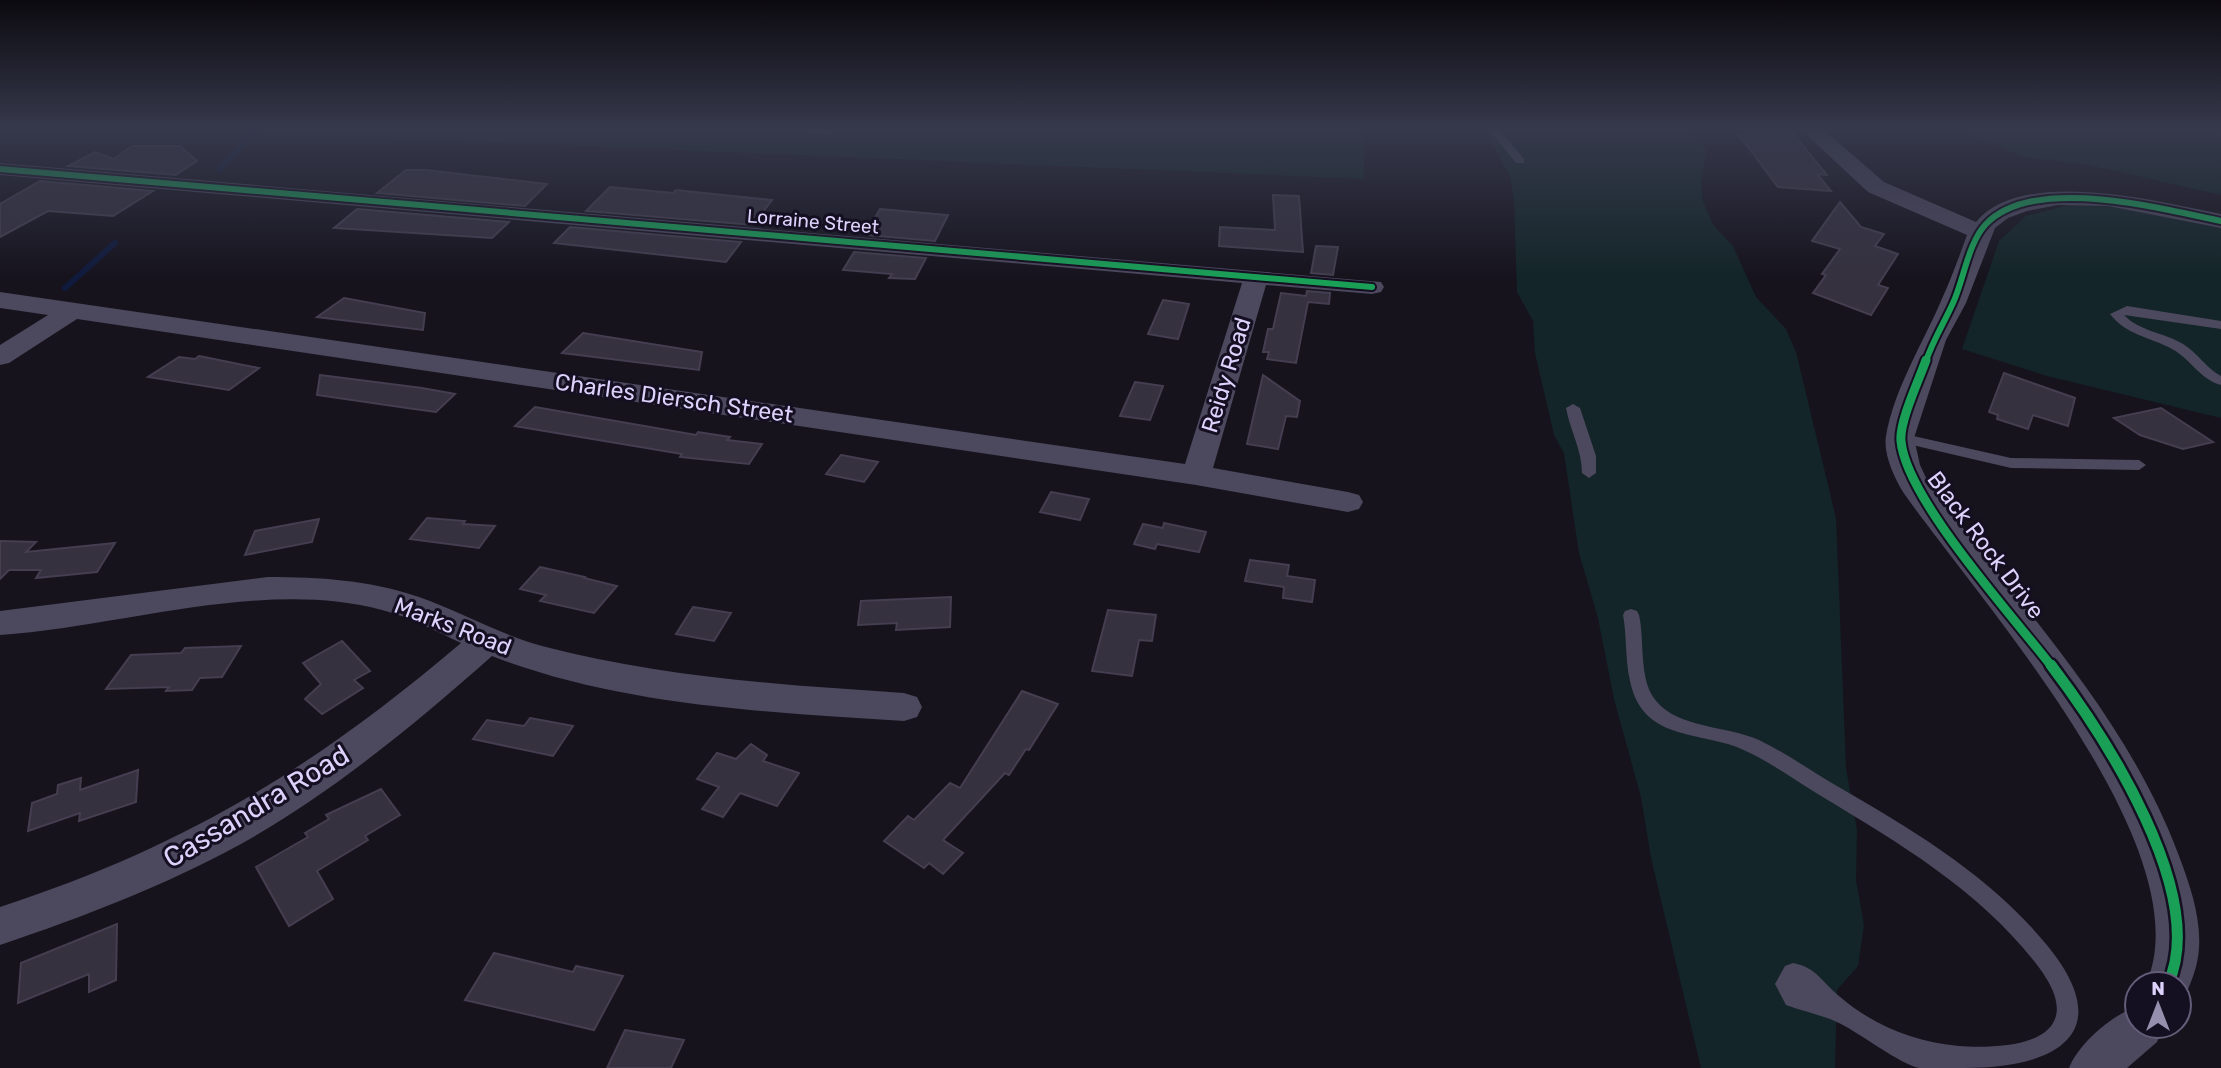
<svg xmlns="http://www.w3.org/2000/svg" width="2221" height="1068" font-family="Rubik,sans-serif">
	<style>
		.green { fill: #132528 }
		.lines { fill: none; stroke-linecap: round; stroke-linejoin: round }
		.stream { stroke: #101a3c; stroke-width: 6 }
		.building { fill: #35313f; stroke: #443e50; stroke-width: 2 }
		.service { fill: #4c485d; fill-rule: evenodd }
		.minor { fill: #4c485d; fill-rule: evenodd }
		.cycleway-far2-casing { stroke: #140f21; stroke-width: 10 }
		.cycleway-far1-casing { stroke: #140f21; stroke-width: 13 }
		.cycleway-casing { stroke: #140f21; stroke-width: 16 }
		.cycleway-far2 { stroke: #1a9f57; stroke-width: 6 }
		.cycleway-far1 { stroke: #1a9f57; stroke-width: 9 }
		.cycleway { stroke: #1a9f57; stroke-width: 11 }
		.labels { text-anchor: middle; stroke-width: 6; stroke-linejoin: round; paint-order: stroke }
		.far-street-label { font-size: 19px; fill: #dcd2fc; stroke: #140f21 }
		.street-label { font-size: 23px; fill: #dcd2fc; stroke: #140f21 }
		.near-street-label { font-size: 28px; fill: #dcd2fc; stroke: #140f21 }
	</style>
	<rect width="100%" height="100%" fill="#16131d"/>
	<!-- green -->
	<g class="green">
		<path d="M265,128H1362L1365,179L260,132Z"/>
		<path d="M1488,128H1683L1707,150L1701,182L1703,202L1714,226L1733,246L1756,297L1786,329L1796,352L1836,518L1846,768L1857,830L1856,880L1864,925L1858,966L1837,990L1835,1068H1701L1651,858L1641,797L1614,699L1598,618L1579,553L1564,453L1554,435L1535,353L1533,321L1517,292L1514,202L1510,176L1487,135Z"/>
		<path d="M1960,128H2214L2221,130V195L2084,164L2023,157Z"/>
		<path d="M2071,204H2099L2221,228V418L2047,376L1962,349L1999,241L2026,216Z"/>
	</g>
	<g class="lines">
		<!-- stream -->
		<g class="stream">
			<path d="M220,169L248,138L250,128"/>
			<path d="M65,288L115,243"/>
		</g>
	</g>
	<!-- building -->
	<g class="building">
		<path d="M1744,128H1777L1780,132H1792L1827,175L1817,174L1831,191L1778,187L1739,135H1750Z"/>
		<path d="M132,146H180L197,161L176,175L68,166L95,152L114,159Z"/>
		<path d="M406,170H426L547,184L525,206L377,193Z"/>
		<path d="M40,181L153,191L113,216L48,211L0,237V204Z"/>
		<path d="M610,187L673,193L676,190L772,200L753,225L586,211Z"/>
		<path d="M1273,195L1299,196L1303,252L1219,246L1220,227L1275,230Z"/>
		<path d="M1840,202L1861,227L1884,234L1875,246L1898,254L1878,285L1888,288L1871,315L1813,293L1826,275L1822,274L1840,249L1812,241Z"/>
		<path d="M357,209L509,222L492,238L334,228Z"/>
		<path d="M880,209L948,215L935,241L865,235Z"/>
		<path d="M570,227L741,242L726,262L554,243Z"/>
		<path d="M1316,246L1338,247L1333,275L1311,273Z"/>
		<path d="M854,252L926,258L915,279L889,278L892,274L843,270Z"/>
		<path d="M1307,291L1330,293L1329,304L1308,302L1296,363L1267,359L1269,352H1263L1268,329H1273L1281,293L1306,296Z"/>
		<path d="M344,298L425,313L423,330L317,317Z"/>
		<path d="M1163,300L1189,304L1178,339L1148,334Z"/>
		<path d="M583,333L702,352L699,370L562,353Z"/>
		<path d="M199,356L259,368L229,390L148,377L179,357L195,359Z"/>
		<path d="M2004,373L2075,398L2068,426L2033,415L2028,429L1997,419L1998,415L1989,412Z"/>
		<path d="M320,375L422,388L455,394L436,412L407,408L317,395Z"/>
		<path d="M1263,375L1300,401L1297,417L1286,416L1278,449L1247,444Z"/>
		<path d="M1135,382L1163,386L1150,420L1120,416Z"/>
		<path d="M535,407L696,435L698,432L730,437L727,440L762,444L749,464L680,457L682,454L515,426Z"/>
		<path d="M2161,408L2213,442L2183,449L2140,435L2114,418Z"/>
		<path d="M841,455L878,462L864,482L826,474Z"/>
		<path d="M1051,492L1089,499L1080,520L1040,512Z"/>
		<path d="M427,518L465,521L463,524L495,526L479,548L410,539Z"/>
		<path d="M319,519L312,542L245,555L255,531Z"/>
		<path d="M1164,523L1206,532L1199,552L1157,544L1155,549L1134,544L1143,524L1163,528Z"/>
		<path d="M0,541L36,542L26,552L115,543L97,572L36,578L41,570H9L0,579Z"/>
		<path d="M1250,560L1289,565L1287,576L1315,580L1312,602L1283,598L1284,587L1245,581Z"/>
		<path d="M540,567L585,577L584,578L617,586L594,613L540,601L546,595L520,589Z"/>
		<path d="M951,597L950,627L896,630L897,623L858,625L861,601Z"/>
		<path d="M693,607L731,613L714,641L676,634Z"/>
		<path d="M1108,610L1156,615L1152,641L1139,640L1132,676L1092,671Z"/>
		<path d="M342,641L370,671L354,680L363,688L322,714L305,699L321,684L303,663Z"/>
		<path d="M241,646L222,677L200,678L192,690L166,691L169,687L106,689L131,655L181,653L185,648Z"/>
		<path d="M1022,691L1058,704L1029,750L1026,749L1009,775L1005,773L943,840L963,853L943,874L929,863L924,868L884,841L908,816L914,820L950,783L960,788Z"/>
		<path d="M530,718L573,726L553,756L473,739L487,720L524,726Z"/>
		<path d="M751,744L767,755L763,761L799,773L777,806L740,793L723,817L702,809L719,787L697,779L717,753L736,759Z"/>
		<path d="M138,770L136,802L79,821L80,813L28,831L32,803L57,794L58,785L81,778L80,790Z"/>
		<path d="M381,789L400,815L365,836L368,840L317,871L333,899L289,926L256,867L308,837L305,833L329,819L326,815Z"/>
		<path d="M117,924L116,980L89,992V974L18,1003L21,963Z"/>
		<path d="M494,953L573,972L576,966L623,976L594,1030L465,1000Z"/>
		<path d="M625,1030L684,1040L671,1068H607Z"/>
	</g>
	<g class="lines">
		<!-- service -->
		<g class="service">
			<path d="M778,128H849L830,135L783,131Z"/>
			<path d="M1488,128H1498L1524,159V163H1516Z"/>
			<path d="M2127,306L2221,321V329L2124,315C2139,331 2165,333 2183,344C2198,353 2206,368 2221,376V385C2199,379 2191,359 2172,349C2150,337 2126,335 2110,314Z"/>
			<path d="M1573,404L1580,408L1596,456V473L1589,478L1582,473C1582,450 1570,430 1566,408Z"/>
			<path d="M1900,433L2011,458L2139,460L2146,465L2139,470L2011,468L1895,441L1893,438Z"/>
			<path d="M1631,609L1637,611L1639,615C1645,641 1638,681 1657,702C1679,728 1728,726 1759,740C1786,753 1811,771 1837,786C1913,830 1989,875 2046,944C2120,1033 2056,1068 1966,1068C1951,1068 1934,1068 1919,1068C1902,1065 1859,1033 1841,1024C1824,1015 1804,1012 1786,1005L1775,984L1785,966L1793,963C1816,967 1822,982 1839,996C1872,1025 1915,1042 1959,1046C1984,1048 2039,1048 2053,1023C2065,1003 2046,976 2034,961C1977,889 1899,843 1821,796C1800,783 1780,769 1758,757C1748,752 1738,747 1728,744C1685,732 1641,734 1630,681C1625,659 1627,637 1623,615L1625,611Z"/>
		</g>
		<!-- minor -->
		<g class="minor">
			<path d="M1809,129H1823L1884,182L1976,222C2022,166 2160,202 2221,214V228L2108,206L2058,205L2027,211L2008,218L1995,228L1966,303L1946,340L1914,438L1920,465L1928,482C2017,604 2126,713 2179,856C2190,885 2201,917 2199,948C2198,967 2191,982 2184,999L2179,1001V984H2146C2205,850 1978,599 1903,492C1894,477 1883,454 1886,436C1894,389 1923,343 1941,301C1951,279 1959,257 1967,235L1868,192L1809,137L1806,133Z"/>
			<path d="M0,163L1381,282L1384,287L1381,292L1372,294L1266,285L1213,468L1348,492L1359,495L1363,502L1359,509L1348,512L1196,485L77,319L9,363L0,365V345L48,315L0,308V292L1185,464L1242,283L0,175Z"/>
			<path d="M268,577C320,577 369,580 419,597C461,612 499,634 542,646C660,677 783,685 904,693L917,697L922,707L917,717L904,721C767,712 621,706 492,656C414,725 332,793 241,844C164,886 83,917 0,945V907C184,847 314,768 461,643C436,631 410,617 382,610C263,578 121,627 0,635V611Z"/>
			<path d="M2137,1006V1026H2164L2157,1042L2127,1068H2069C2079,1043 2111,1016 2137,1006Z"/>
		</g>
		<!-- cycleway-far2 casing -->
		<g class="cycleway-far2-casing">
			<g id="cycleway-far2">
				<path d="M0,169L1372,287"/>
				<path d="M1926,361C1933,340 1944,323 1953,303C1964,279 1968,243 1986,224C2034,174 2162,209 2221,221"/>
			</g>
		</g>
		<!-- cycleway-far1 casing -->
		<g class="cycleway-far1-casing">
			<path id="cycleway-far1" d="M1926,360C1919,380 1899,422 1901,441C1906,499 2013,616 2052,667"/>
		</g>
		<!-- cycleway casing -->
		<g class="cycleway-casing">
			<path id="cycleway" d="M2051,665C2104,735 2209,894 2168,984"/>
		</g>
		<!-- cycleway-far2 -->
		<use href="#cycleway-far2" class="cycleway-far2"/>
		<!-- cycleway-far1 -->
		<use href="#cycleway-far1" class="cycleway-far1"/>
		<!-- cycleway -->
		<use href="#cycleway" class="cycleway"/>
	</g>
	<!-- sky -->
	<linearGradient id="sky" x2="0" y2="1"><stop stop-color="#0c0a10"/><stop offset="0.46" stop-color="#36394c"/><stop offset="1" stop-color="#36394c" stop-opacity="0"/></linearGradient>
	<rect width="2221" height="278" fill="url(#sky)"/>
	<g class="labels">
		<!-- far-street labels -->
		<g class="far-street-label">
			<text transform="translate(813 221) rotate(5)" y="7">Lorraine Street</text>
		</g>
		<!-- street labels -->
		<g class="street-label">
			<text transform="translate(1226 375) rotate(-73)" y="8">Reidy Road</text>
			<text transform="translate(674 398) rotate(8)" y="8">Charles Diersch Street</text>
			<text transform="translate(1986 545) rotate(53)" y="8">Black Rock Drive</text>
			<text transform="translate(453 626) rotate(21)" y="8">Marks Road</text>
		</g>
		<!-- near-street labels -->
		<g class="near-street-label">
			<text transform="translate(256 806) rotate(-31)" y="10">Cassandra Road</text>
		</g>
	</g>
	<!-- north arrow -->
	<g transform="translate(2158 1005)"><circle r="33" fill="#140f21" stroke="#645d79" stroke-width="2"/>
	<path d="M0-5L12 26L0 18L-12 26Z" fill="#978fae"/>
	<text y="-10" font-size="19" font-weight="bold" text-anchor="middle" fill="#dcd2fc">N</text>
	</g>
</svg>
